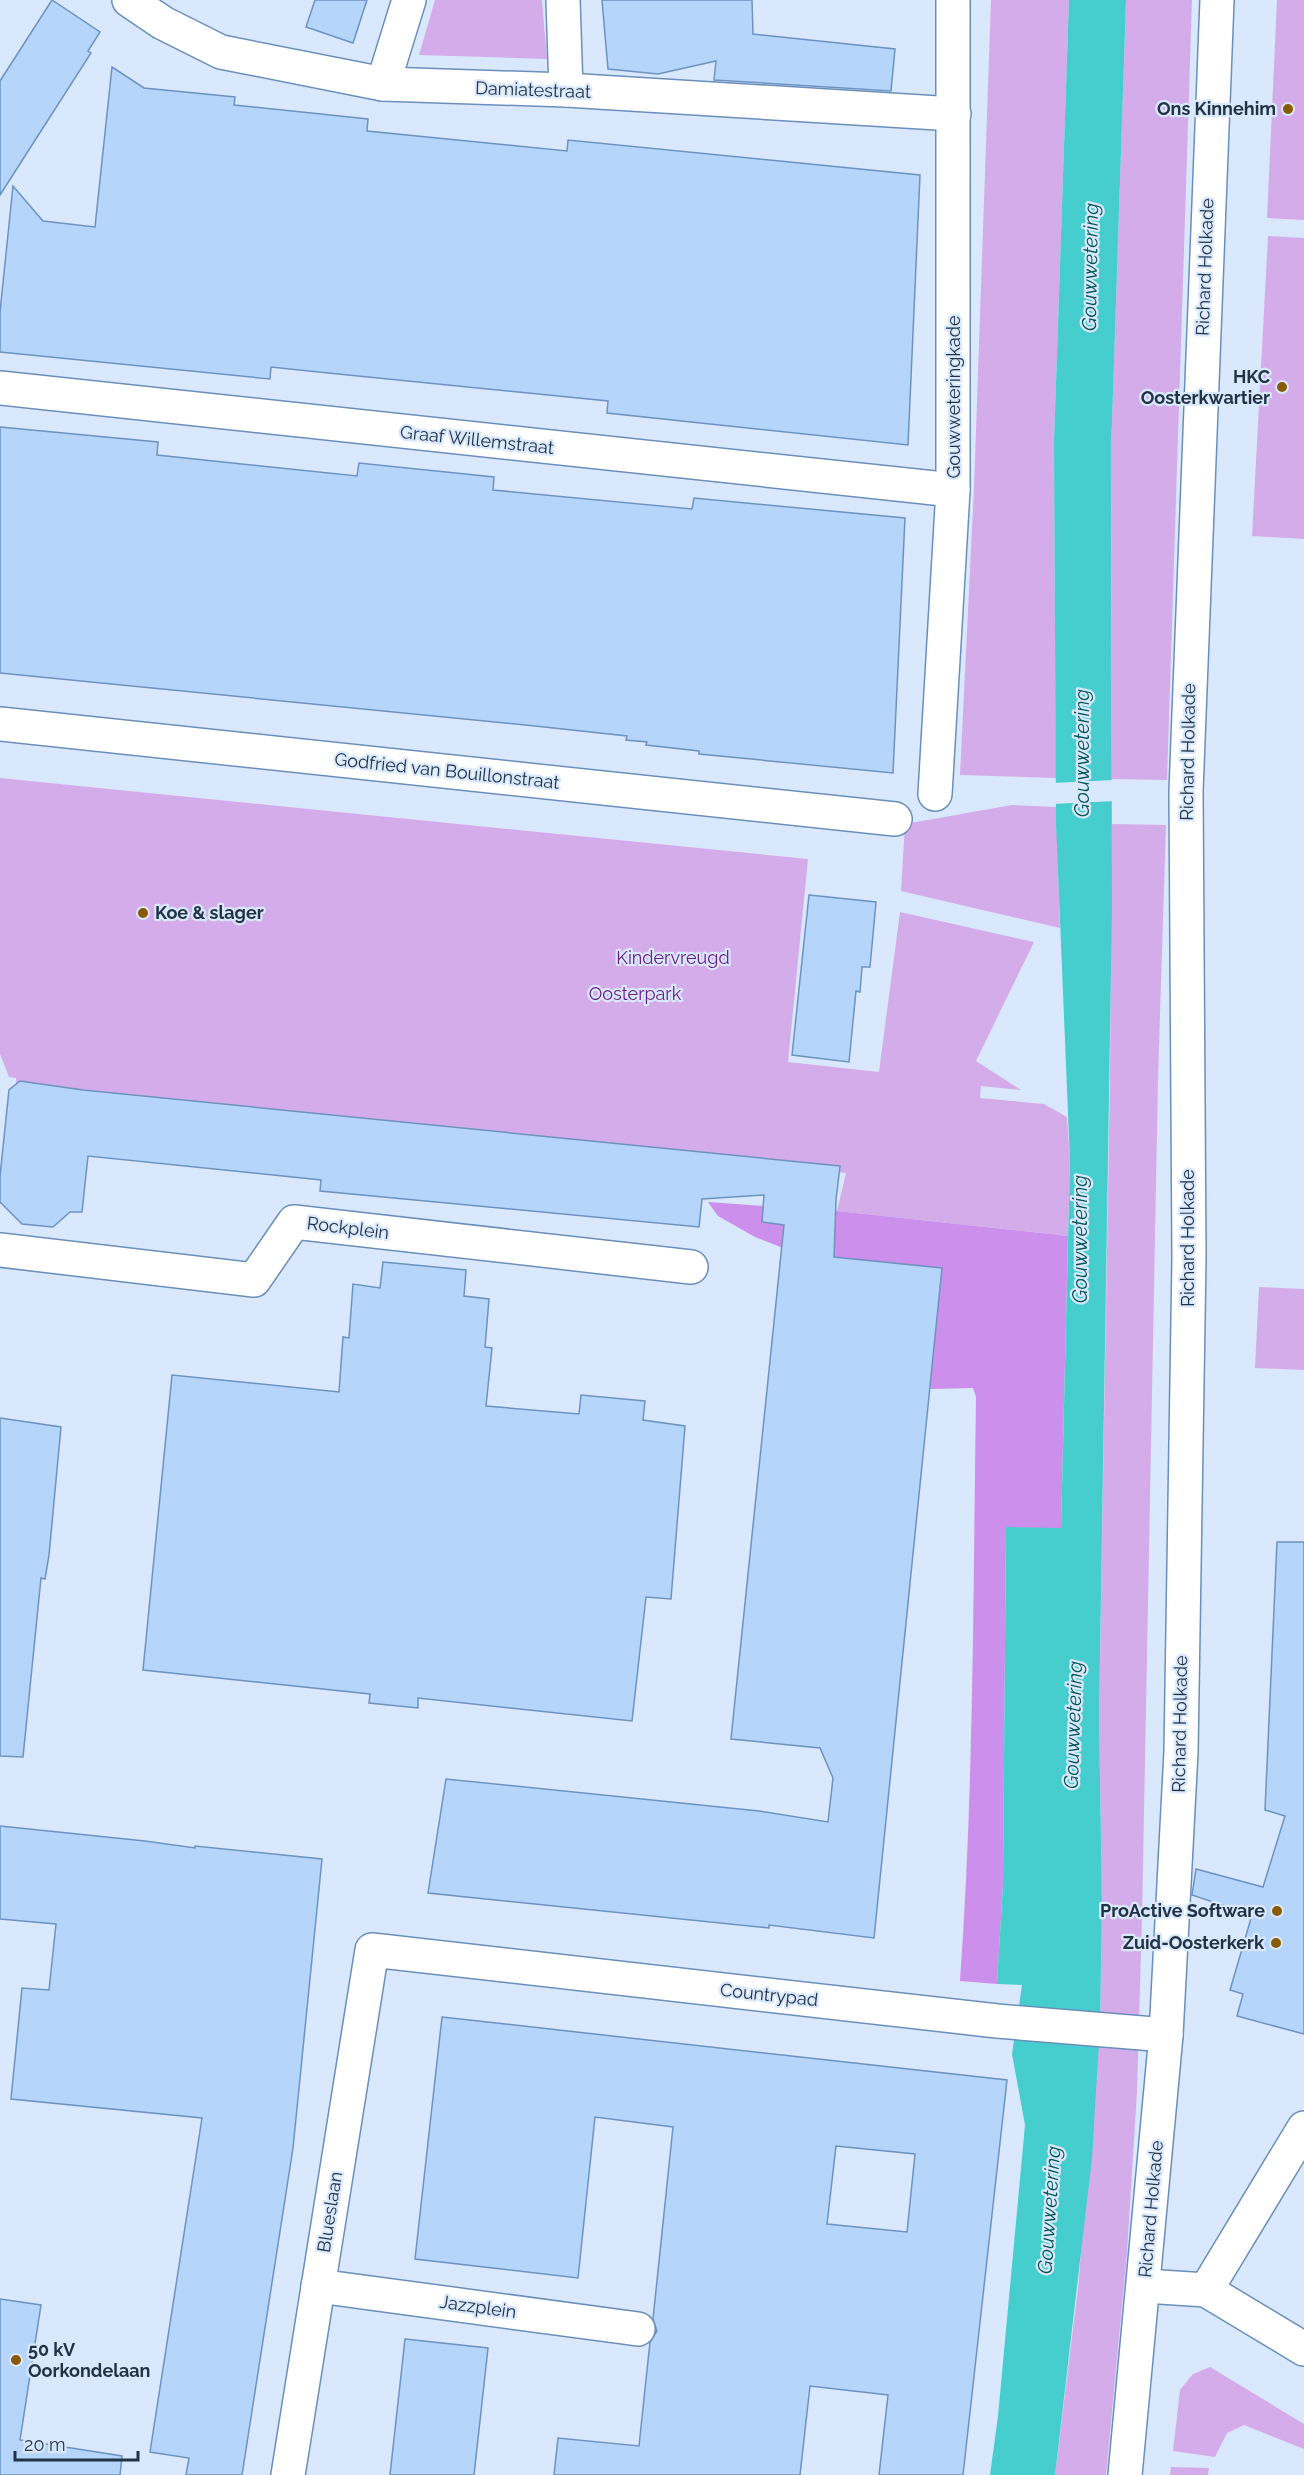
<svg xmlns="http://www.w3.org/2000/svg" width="1304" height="2475" font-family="Raleway,sans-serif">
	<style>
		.green { fill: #d5acea }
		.forest { fill: #cd8fec }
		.water { fill: #45cecd }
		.pier { fill: #d9e8fc }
		.building { fill: #b5d5fb; stroke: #6e93c1; stroke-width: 1.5; fill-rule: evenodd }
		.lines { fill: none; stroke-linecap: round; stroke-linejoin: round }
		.minor-casing { stroke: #6a8fbc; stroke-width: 36 }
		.minor { stroke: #fff; stroke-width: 33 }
		.poi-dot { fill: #895a00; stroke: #d9e8fc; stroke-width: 2 }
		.labels { text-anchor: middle; stroke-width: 4.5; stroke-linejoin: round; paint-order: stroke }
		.street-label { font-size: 18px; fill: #233346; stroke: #d9e8fc }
		.poi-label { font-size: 18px; font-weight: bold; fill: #233346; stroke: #d9e8fc; text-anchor: end }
		.park-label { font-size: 18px; fill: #6a1b89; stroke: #d9e8fc }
		.water-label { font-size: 20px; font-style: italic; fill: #005554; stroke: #d9e8fc }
	</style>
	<rect width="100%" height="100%" fill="#d9e8fc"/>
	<!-- green -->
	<g class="green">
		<path d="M435,0H542L547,59L419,55Z"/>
		<path d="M991,0H1069L1054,442L1056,778L960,775L974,488Z"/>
		<path d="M1126,0H1192L1167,780L1112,779L1111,452Z"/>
		<path d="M1277,0H1304V220L1267,218Z"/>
		<path d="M1268,236L1304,238V539L1252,536Z"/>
		<path d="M0,778L808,859L788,1062L879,1072L900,912L1034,942L976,1061L1021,1090L981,1086L980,1098L1044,1104L1067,1117L1070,1162L1068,1236L837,1211L846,1173L16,1087V1078L9,1077L0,1054Z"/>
		<path d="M1012,805L1056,807L1060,928L901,891L905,824Z"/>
		<path d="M1112,824L1166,825L1158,1079L1142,1918L1137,2092L1127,2253L1106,2475H1055L1078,2288L1100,2024L1102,1902L1099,1718L1110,1076Z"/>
		<path d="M1259,1287L1304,1289V1370L1255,1368Z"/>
		<path d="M1210,2367L1304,2424V2449L1244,2425L1227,2433L1215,2457L1173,2451L1180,2390L1193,2374Z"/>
		<path d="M1171,2467L1209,2468L1208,2475H1170Z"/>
	</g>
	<!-- forest -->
	<path class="forest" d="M708,1202L837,1211L1068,1236L1061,1529L1006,1528L1003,1884L997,1984L960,1981C974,1787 973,1592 976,1397L973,1388L931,1389L926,1375L829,1266L755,1237L718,1216Z"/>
	<!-- water -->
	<path class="water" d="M1069,0H1126L1111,452L1112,908L1099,1718L1102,1902L1100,2024L1092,2158L1055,2475H990L998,2416L1025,2125L1012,2054L1022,1985L997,1984L1003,1884L1006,1527L1061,1528L1070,1162L1056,823L1054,442Z"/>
	<!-- pier -->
	<path class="pier" d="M1114,780L1115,801L1053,804V783Z"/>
	<!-- building -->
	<g class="building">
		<path d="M52,0L100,32L88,51L91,53L0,195V81Z"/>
		<path d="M315,0H367L353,43L306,27Z"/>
		<path d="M602,0H752L753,34L895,49L891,91L714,80L716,61L658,74L608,69Z"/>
		<path d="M112,67L144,88L235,97L234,105L368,119L367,131L567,151L568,140L920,175L908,445L607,413L608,401L338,374L271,367L270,379L0,352V312L13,186L43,221L95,227Z"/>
		<path d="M0,427L158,442L157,455L357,476L359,463L494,477L493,490L692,509L694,498L905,518L893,773L699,754V751L646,745L647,742L626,740L627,736L535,726L0,673Z"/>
		<path d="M809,895L876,902L870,967H862L860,992L856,991L849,1062L792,1055Z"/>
		<path d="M20,1081L83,1090L840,1166L836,1200L834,1257L942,1268L874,1938L769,1925V1928L428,1893L446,1779L759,1811L828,1822L833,1778L820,1748L731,1739L784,1225L762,1222L764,1195L702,1199L699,1227L320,1191L321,1180L88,1156L82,1212H70L53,1227L22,1224L0,1202V1176L9,1090Z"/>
		<path d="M383,1262L466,1270L464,1296L489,1299L485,1347L492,1348L486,1406L579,1414L581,1395L645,1401L643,1420L685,1426L671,1599L646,1597L632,1721L418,1698V1708L369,1703L370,1694L143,1670L172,1375L339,1392L343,1337L349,1338L353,1284L380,1288Z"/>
		<path d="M0,1418L61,1427L49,1555L45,1579L41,1578L23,1757L0,1756Z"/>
		<path d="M1277,1542H1304V2034L1237,2016L1243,1994L1230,1990L1252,1915L1192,1895L1196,1869L1263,1887L1285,1816L1265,1810Z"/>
		<path d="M0,1826L145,1841L195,1848V1846L322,1859L293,2148L242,2475H186L189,2458L150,2452L202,2118L11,2099L22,1988L49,1990L56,1924L0,1919Z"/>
		<path d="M442,2017L1007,2080L963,2475H879L888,2395L810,2386L800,2475H554L558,2438L639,2446L650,2342L657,2331L653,2319L673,2127L595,2117L578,2278L415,2259ZM836,2146L915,2154L907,2232L827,2224Z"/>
		<path d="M0,2299L41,2305L20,2440L122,2456L120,2475H0Z"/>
		<path d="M405,2339L488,2348L474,2475H390Z"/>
	</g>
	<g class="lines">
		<!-- minor casing -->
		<g class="minor-casing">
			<g id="minor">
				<path d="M129,0L163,23L221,52L383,84L566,90L954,114"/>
				<path d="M563,0L566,90"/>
				<path d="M383,84L409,0"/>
				<path d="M0,388L953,490"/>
				<path d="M0,724L895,819"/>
				<path d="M935,794L953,490V0"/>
				<path d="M0,1250L254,1280L294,1222L691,1267"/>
				<path d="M318,2286L638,2329"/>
				<path d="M1145,2286L1206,2290L1304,2128"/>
				<path d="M1206,2290L1304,2349"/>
				<path d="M288,2475L372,1950L997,2021L1166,2035"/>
				<path d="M1125,2475L1166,2035L1181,1752L1189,1258L1186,791L1217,0"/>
			</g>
		</g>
		<!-- minor -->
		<use href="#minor" class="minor"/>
	</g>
	<!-- markers -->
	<g class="poi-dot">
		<circle cx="1288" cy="109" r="6"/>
		<circle cx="1282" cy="387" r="6"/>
		<circle cx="143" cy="913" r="6"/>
		<circle cx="1277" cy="1911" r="6"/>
		<circle cx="1276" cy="1943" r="6"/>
		<circle cx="16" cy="2360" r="6"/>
	</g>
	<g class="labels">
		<!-- street labels -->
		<g class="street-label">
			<text transform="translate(533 90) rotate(2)" y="6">Damiatestraat</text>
			<text transform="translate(1205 267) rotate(-88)" y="6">Richard Holkade</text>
			<text transform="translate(954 397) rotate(-90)" y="6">Gouwweteringkade</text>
			<text transform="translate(477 440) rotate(6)" y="6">Graaf Willemstraat</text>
			<text transform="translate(1188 752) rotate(-89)" y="6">Richard Holkade</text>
			<text transform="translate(447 771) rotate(6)" y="6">Godfried van Bouillonstraat</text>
			<text transform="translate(348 1228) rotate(7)" y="6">Rockplein</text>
			<text transform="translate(1188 1238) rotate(-90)" y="6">Richard Holkade</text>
			<text transform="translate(1180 1724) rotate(-89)" y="6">Richard Holkade</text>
			<text transform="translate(769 1995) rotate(6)" y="6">Countrypad</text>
			<text transform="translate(1151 2209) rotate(-85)" y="6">Richard Holkade</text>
			<text transform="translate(330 2212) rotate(-81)" y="6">Blueslaan</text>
			<text transform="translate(478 2307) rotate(8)" y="6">Jazzplein</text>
		</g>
		<!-- poi labels -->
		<g class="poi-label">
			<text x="1276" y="115">Ons Kinnehim</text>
			<text x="1270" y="383">HKC<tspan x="1270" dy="21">Oosterkwartier</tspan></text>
			<text x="155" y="919" text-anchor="start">Koe &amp; slager</text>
			<text x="1265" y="1917">ProActive Software</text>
			<text x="1264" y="1949">Zuid-Oosterkerk</text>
			<text x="28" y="2356" text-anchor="start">50 kV<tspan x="28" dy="21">Oorkondelaan</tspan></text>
		</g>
		<!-- park labels -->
		<g class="park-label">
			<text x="673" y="964">Kindervreugd</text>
			<text x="635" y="1000">Oosterpark</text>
		</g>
		<!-- water labels -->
		<g class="water-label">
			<text transform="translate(1090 267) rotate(-89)" y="7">Gouwwetering</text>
			<text transform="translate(1082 753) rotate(-90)" y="7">Gouwwetering</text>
			<text transform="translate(1080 1239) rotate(-90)" y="7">Gouwwetering</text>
			<text transform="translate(1073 1725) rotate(-88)" y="7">Gouwwetering</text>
			<text transform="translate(1049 2210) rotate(-86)" y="7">Gouwwetering</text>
		</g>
	</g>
	<!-- scale -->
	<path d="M15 2451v9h123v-9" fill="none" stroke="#233346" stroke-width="3"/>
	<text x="24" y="2451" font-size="18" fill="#233346" stroke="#d9e8fc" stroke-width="4.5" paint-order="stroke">20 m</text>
</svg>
